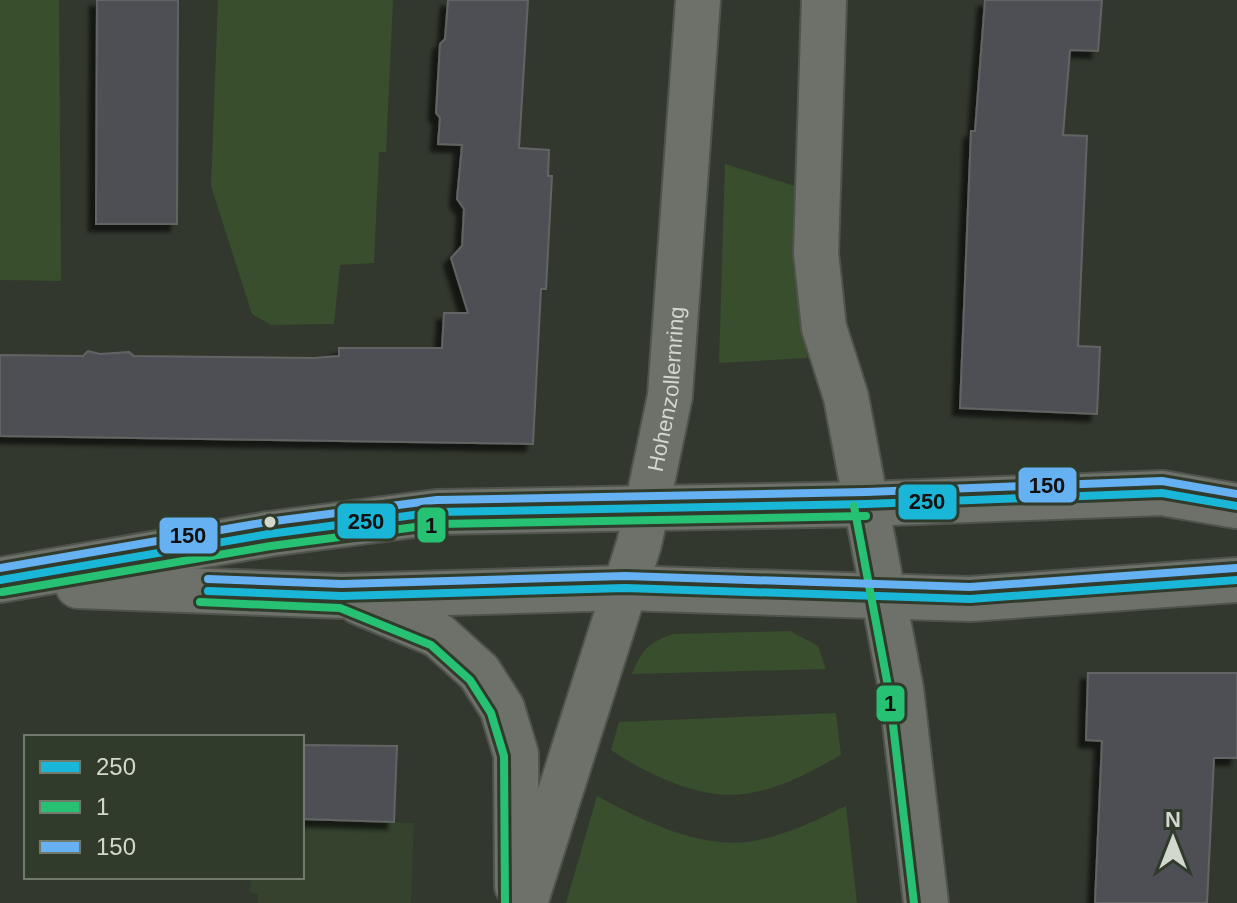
<svg xmlns="http://www.w3.org/2000/svg" width="1237" height="903" font-family="Helvetica,sans-serif">
	<style>
		.built { fill: #35422e }
		.green { fill: #394e2d }
		.building { fill: #4e4f55; stroke: #626463; stroke-width: 2; filter: url(#shadow) }
		.lines { fill: none; stroke-linecap: round; stroke-linejoin: round }
		.tertiary-casing { stroke: #4f534b; stroke-width: 48 }
		.secondary-casing { stroke: #4f534b; stroke-width: 48 }
		.tertiary { stroke: #6d716a; stroke-width: 44 }
		.secondary { stroke: #6d716a; stroke-width: 44 }
		.bus-1-casing { stroke: #313b2b; stroke-width: 14 }
		.bus-2-casing { stroke: #313b2b; stroke-width: 14 }
		.bus-3-casing { stroke: #313b2b; stroke-width: 14 }
		.bus-1 { stroke: #1ab6d8; stroke-width: 8 }
		.bus-2 { stroke: #26c172; stroke-width: 8 }
		.bus-3 { stroke: #66b1f2; stroke-width: 8 }
		.bus-dot { fill: #d2d8ce; stroke: #313b2b; stroke-width: 3 }
		.labels { text-anchor: middle; stroke-width: 8; stroke-linejoin: round; paint-order: stroke }
		.street-label { font-size: 22px; fill: #d2d8ce; stroke: #313b2b }
		.line-badge { stroke: #313b2b; stroke-width: 3 }
		.pale-badge-label { font-size: 22px; text-anchor: middle; font-weight: bold; fill: #111 }
	</style>
	<defs>
		<filter id="shadow"><feDropShadow dx="-7" dy="7" stdDeviation="2" flood-color="#0009"/></filter>
	</defs>
	<rect width="100%" height="100%" fill="#32382e"/>
	<!-- built -->
	<path class="built" d="M302,819L414,823L411,903H258V894L250,893L251,877H302Z"/>
	<!-- green -->
	<g class="green">
		<path d="M0,0H59L61,281L0,280Z"/>
		<path d="M218,0H393L386,152H379L374,263L340,265L334,324L271,325L252,314L211,186Z"/>
		<path d="M725,164L795,186L807,358L719,363Z"/>
		<path d="M790,631L818,646L826,669L632,674C642,649 648,643 673,634Z"/>
		<path d="M836,713L841,755C811,772 778,790 744,794C700,800 647,774 611,750L619,722Z"/>
		<path d="M597,796C643,821 701,850 754,841C786,835 817,820 846,806L857,903H566Z"/>
	</g>
	<!-- building -->
	<g class="building">
		<path d="M97,0H178L177,224H96Z"/>
		<path d="M448,0H528L519,148L549,150L548,176H552L546,289H541L533,444L0,436V355L83,356L88,351L100,354L129,352L134,356L314,358L339,356V348H442L444,313H468L451,258L462,246L464,209L457,199L462,145L438,144L440,118L436,113L440,44L445,39Z"/>
		<path d="M985,0H1102L1098,51L1070,50L1063,135L1087,136L1078,346L1100,347L1097,414L960,408L971,131H975Z"/>
		<path d="M1088,673H1237V758H1214L1207,903H1095L1102,741L1086,740Z"/>
		<path d="M302,745L397,746L394,822L302,819Z"/>
	</g>
	<g class="lines">
		<!-- tertiary casing -->
		<g class="tertiary-casing">
			<g id="tertiary">
				<path d="M824,0L816,253L824,328L846,397L866,504"/>
				<path id="s1" d="M647,507L670,396L698,0"/>
			</g>
		</g>
		<!-- secondary casing -->
		<g class="secondary-casing">
			<g id="secondary">
				<path d="M866,504L901,689L926,903"/>
				<path d="M0,580L269,534L437,512L866,504L1162,493L1237,506"/>
				<path d="M78,586L342,596L625,588L970,599L1237,580"/>
				<path d="M359,602L438,635L479,672L502,708L516,754L517,886"/>
				<path d="M525,903L639,544L647,507"/>
			</g>
		</g>
		<!-- tertiary -->
		<use href="#tertiary" class="tertiary"/>
		<!-- secondary -->
		<use href="#secondary" class="secondary"/>
		<!-- bus-1 casing -->
		<g class="bus-1-casing">
			<g id="bus-1">
				<path d="M0,580L269,534L437,512L866,504L1162,493L1237,506"/>
				<path d="M208,591L342,596L625,588L970,599L1237,580"/>
			</g>
		</g>
		<!-- bus-2 casing -->
		<g class="bus-2-casing">
			<g id="bus-2">
				<path d="M854,506L889,691L914,903"/>
				<path d="M2,592L271,546L438,524L866,516"/>
				<path d="M200,602L340,608L431,645L470,680L491,713L504,756L505,903"/>
			</g>
		</g>
		<!-- bus-3 casing -->
		<g class="bus-3-casing">
			<g id="bus-3">
				<path d="M0,568L267,522L437,500L866,492L1162,481L1237,494"/>
				<path d="M208,579L342,584L625,576L970,587L1236,568"/>
			</g>
		</g>
		<!-- bus-1 -->
		<use href="#bus-1" class="bus-1"/>
		<!-- bus-2 -->
		<use href="#bus-2" class="bus-2"/>
		<!-- bus-3 -->
		<use href="#bus-3" class="bus-3"/>
	</g>
	<!-- markers -->
	<circle class="bus-dot" cx="270" cy="522" r="7"/>
	<g class="labels">
		<!-- street labels -->
		<g class="street-label">
			<text dy="8" stroke="none"><textPath href="#s1" startOffset="120">Hohenzollernring</textPath></text>
		</g>
	</g>
	<g class="line-badge">
		<rect x="1017" y="466" width="61" height="38" rx="8" fill="#66b1f2"/>
		<rect x="897" y="483" width="61" height="38" rx="8" fill="#1ab6d8"/>
		<rect x="336" y="502" width="61" height="38" rx="8" fill="#1ab6d8"/>
		<rect x="416" y="506" width="31" height="38" rx="8" fill="#26c172"/>
		<rect x="158" y="516" width="61" height="39" rx="8" fill="#66b1f2"/>
		<rect x="875" y="684" width="31" height="39" rx="8" fill="#26c172"/>
	</g>
	<g class="pale-badge-label">
		<text x="1047" y="493">150</text>
		<text x="927" y="509">250</text>
		<text x="366" y="529">250</text>
		<text x="431" y="533">1</text>
		<text x="188" y="543">150</text>
		<text x="890" y="711">1</text>
	</g>
	<!-- legend -->
	<rect x="24" y="735" width="280" height="144" fill="#313b2b" stroke="#717a6c" stroke-width="2"/>
	<rect x="40" y="761" width="40" height="12" fill="#1ab6d8" stroke="#717a6c" stroke-width="2"/>
	<text x="96" y="775" font-size="24" fill="#d2d8ce">250</text>
	<rect x="40" y="801" width="40" height="12" fill="#26c172" stroke="#717a6c" stroke-width="2"/>
	<text x="96" y="815" font-size="24" fill="#d2d8ce">1</text>
	<rect x="40" y="841" width="40" height="12" fill="#66b1f2" stroke="#717a6c" stroke-width="2"/>
	<text x="96" y="855" font-size="24" fill="#d2d8ce">150</text>
	<!-- north arrow -->
	<g transform="translate(1173 839)" stroke="#313b2b" stroke-width="6" paint-order="stroke">
	<path d="M0-6L14 30L0 20L-14 30Z" fill="#d2d8ce"/>
	<text y="-12" font-size="22" font-weight="bold" text-anchor="middle" fill="#d2d8ce">N</text>
	</g>
</svg>
